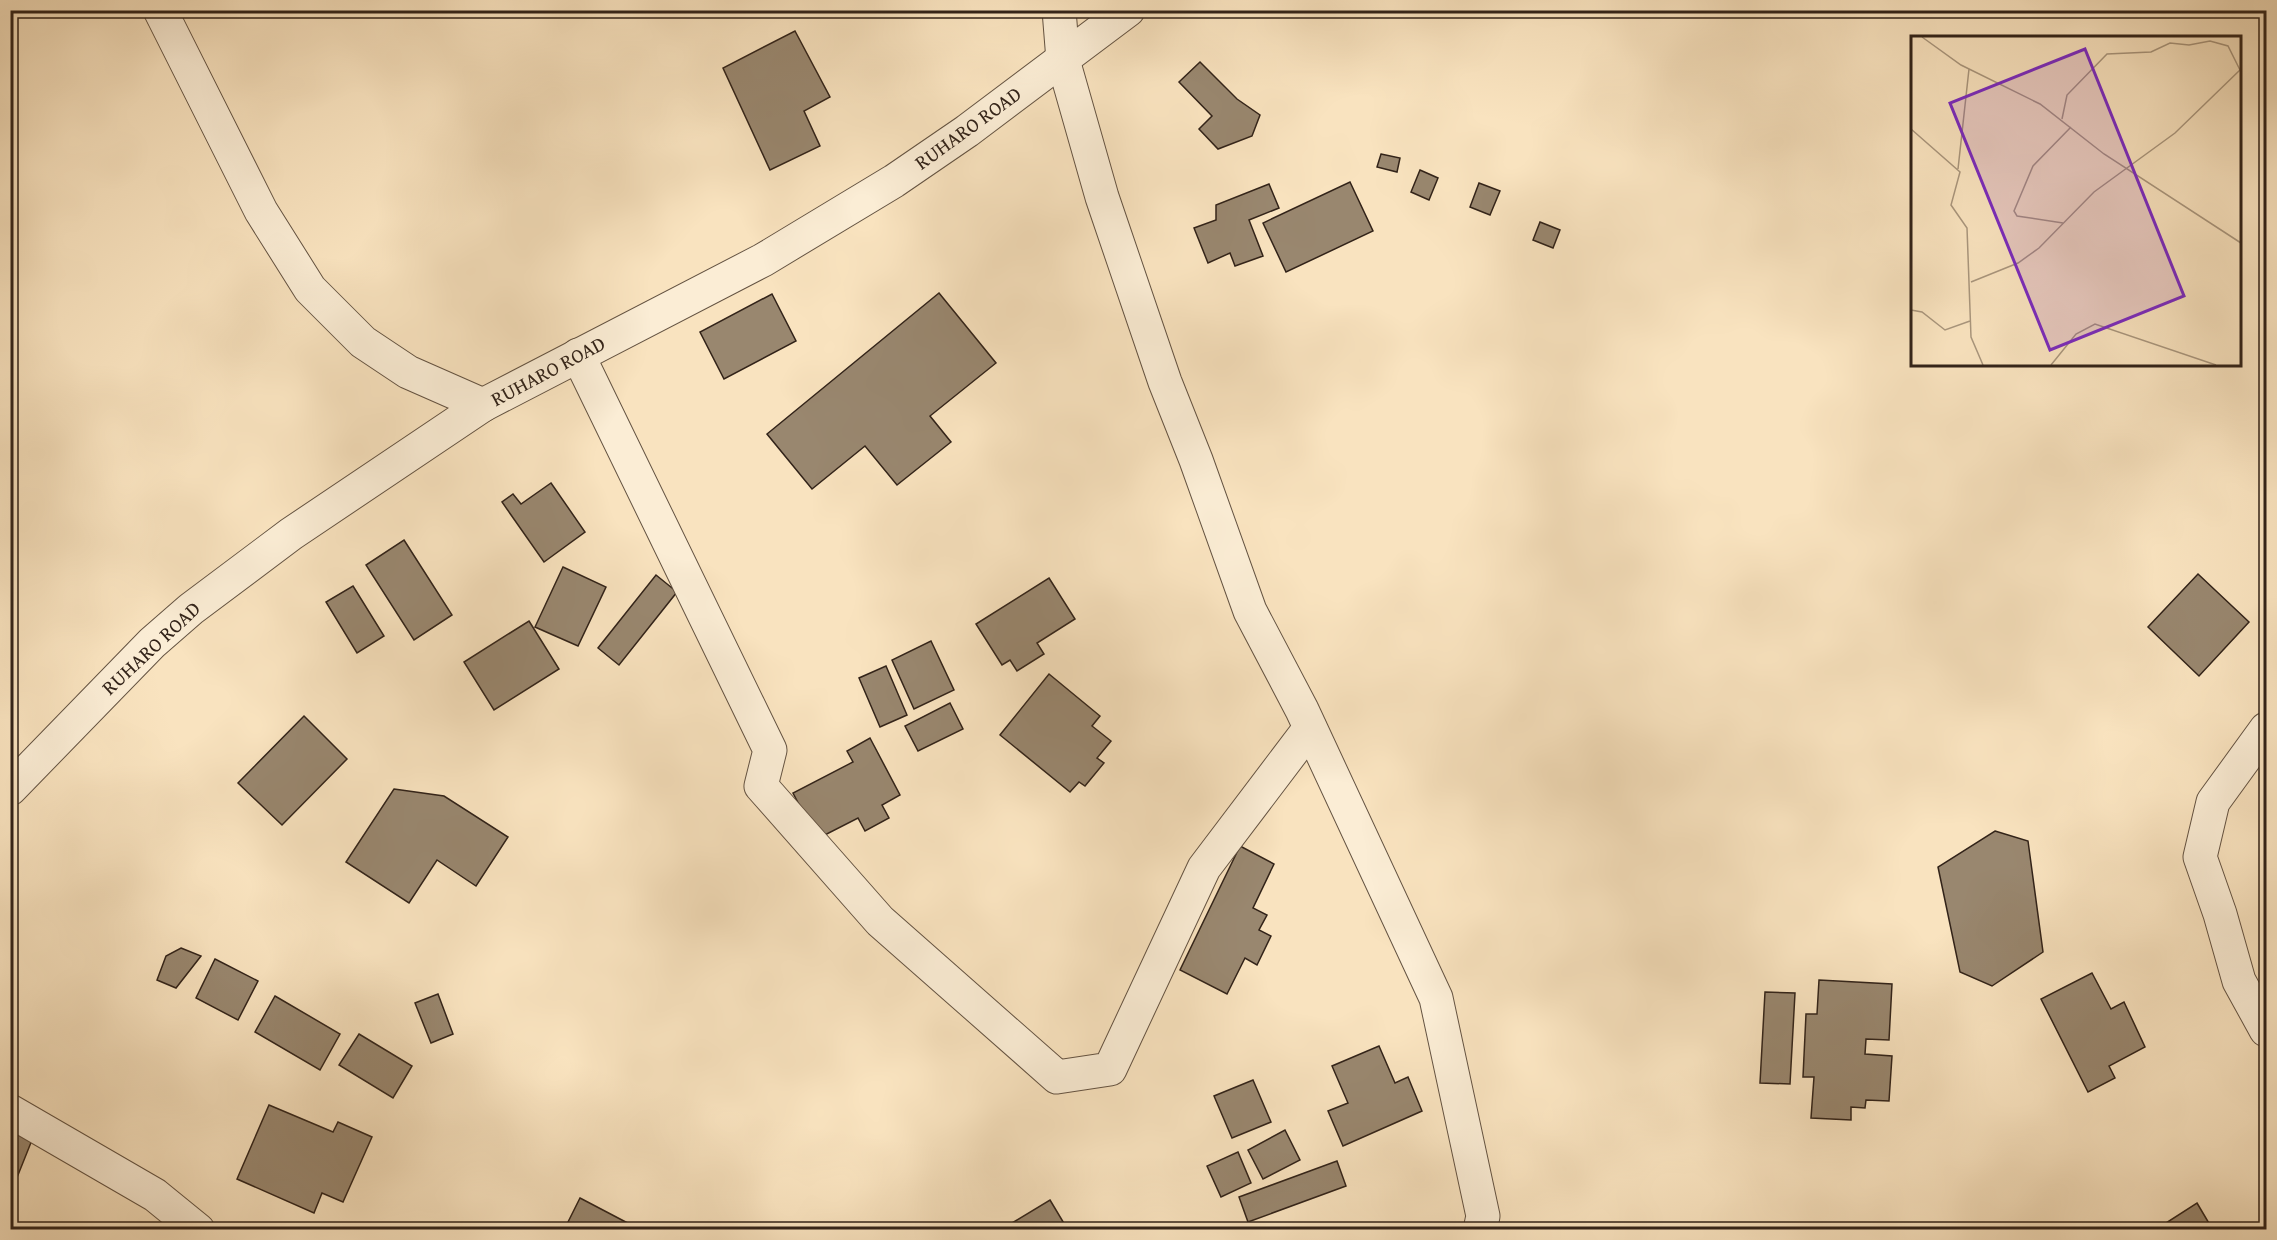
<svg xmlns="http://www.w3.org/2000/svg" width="2277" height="1240" font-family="'Gentium Book Plus',serif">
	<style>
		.building { fill: #99876f; stroke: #322319; stroke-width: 1.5 }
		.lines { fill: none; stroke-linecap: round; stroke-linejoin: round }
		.minor-casing { stroke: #645342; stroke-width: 35 }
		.tertiary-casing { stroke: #645342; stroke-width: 35 }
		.minor { stroke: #fbedd5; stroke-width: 33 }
		.tertiary { stroke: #fbedd5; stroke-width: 33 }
		.labels { text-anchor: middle; stroke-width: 6; stroke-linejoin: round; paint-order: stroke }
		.street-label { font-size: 20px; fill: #322319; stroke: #fbedd5 }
		.inset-road { fill: none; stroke: #a9967d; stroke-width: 1.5 }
		.view { fill: #7b2cbf; fill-opacity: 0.15; stroke: #7b2cbf; stroke-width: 3 }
		.inset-edge { fill: none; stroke: #322319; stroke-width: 3 }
	</style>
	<rect width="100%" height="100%" fill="#f9e3bf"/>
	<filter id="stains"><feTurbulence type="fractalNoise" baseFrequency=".00333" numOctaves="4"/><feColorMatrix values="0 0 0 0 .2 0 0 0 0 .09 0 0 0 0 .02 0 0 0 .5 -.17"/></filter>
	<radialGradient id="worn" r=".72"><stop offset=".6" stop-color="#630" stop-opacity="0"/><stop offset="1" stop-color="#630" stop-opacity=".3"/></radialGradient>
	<!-- building -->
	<g class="building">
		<path d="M795,31L830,97L804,111L820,146L770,170L723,68Z"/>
		<path d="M1200,62L1237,99L1260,115L1252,136L1218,149L1199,129L1212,116L1179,82Z"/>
		<path d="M1381,154L1400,158L1397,172L1377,167Z"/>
		<path d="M1420,170L1438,178L1429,200L1411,192Z"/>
		<path d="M1350,182L1373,231L1286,272L1263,223Z"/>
		<path d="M1479,183L1500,191L1490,215L1470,207Z"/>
		<path d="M1269,184L1279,208L1249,220L1263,256L1235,266L1230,253L1208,263L1194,228L1216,220V205Z"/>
		<path d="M1540,222L1560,230L1553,248L1533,240Z"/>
		<path d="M939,293L996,363L930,416L951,442L897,485L865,446L812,489L767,434Z"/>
		<path d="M772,294L796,341L724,379L700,332Z"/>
		<path d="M551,483L585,532L544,562L502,502L513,494L521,504Z"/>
		<path d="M404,540L452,615L414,640L366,565Z"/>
		<path d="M563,567L606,587L578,646L535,627Z"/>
		<path d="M2198,574L2249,622L2199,676L2148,627Z"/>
		<path d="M656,575L677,592L619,665L598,648Z"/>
		<path d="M1049,578L1075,619L1037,643L1044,654L1017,671L1010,660L1002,665L976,624Z"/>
		<path d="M353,586L384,636L357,653L326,602Z"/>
		<path d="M529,621L559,669L494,710L464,662Z"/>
		<path d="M931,641L954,690L914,709L892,660Z"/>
		<path d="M886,666L907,715L880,727L859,678Z"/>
		<path d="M1049,674L1100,716L1092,726L1111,741L1097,758L1104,763L1085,786L1079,782L1070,792L1000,735Z"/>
		<path d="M950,703L963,729L918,751L905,726Z"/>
		<path d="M304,716L347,759L282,825L238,783Z"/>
		<path d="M870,738L900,795L882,805L889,818L865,831L858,818L817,839L793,793L853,762L847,751Z"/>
		<path d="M394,789L444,796L508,837L476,886L437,860L409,903L346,862Z"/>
		<path d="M1995,831L2028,841L2043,952L1992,986L1960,972L1938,867Z"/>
		<path d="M1240,846L1274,864L1253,908L1267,915L1259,930L1271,936L1257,965L1245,958L1227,994L1180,970Z"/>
		<path d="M181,948L201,956L176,988L157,980L166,956Z"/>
		<path d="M215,959L258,981L238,1020L196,998Z"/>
		<path d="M2092,973L2111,1009L2124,1002L2145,1047L2109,1066L2115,1078L2088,1092L2041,999Z"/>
		<path d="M1819,980L1892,984L1889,1040L1866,1039L1865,1054L1892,1056L1889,1101L1866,1100L1865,1108L1851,1107V1120L1811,1118L1814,1077H1803L1806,1014H1817Z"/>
		<path d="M1765,992L1795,993L1790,1084L1760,1083Z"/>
		<path d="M438,994L453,1034L431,1043L415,1003Z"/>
		<path d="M275,996L340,1034L320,1070L255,1032Z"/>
		<path d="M359,1034L412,1066L393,1098L339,1065Z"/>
		<path d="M1379,1046L1395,1083L1408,1077L1422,1111L1343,1146L1328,1111L1348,1103L1332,1066Z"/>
		<path d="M1253,1080L1271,1122L1232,1138L1214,1096Z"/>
		<path d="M269,1105L333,1132L338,1122L372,1137L343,1202L322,1193L314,1213L237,1179Z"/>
		<path d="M10,1126L34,1135L10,1195Z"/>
		<path d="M1285,1130L1300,1160L1263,1179L1248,1150Z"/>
		<path d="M1238,1152L1251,1183L1221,1197L1207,1166Z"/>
		<path d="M1337,1161L1346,1186L1248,1222L1239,1197Z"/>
		<path d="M580,1198L641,1230H564Z"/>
		<path d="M1050,1200L1068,1230H1003L1002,1229Z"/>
		<path d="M2197,1203L2213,1230H2155Z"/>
	</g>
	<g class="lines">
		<!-- minor casing -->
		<g class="minor-casing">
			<g id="minor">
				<path d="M160,10L261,211L310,289L363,342L408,372L483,405"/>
				<path d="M1059,10L1063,60L1102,197L1165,382L1196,460L1250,611L1302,710L1436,998L1483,1216L1480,1230"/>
				<path d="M578,355L770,750L761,786L880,921L1057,1077L1110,1069L1204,868L1310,728"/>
				<path d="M2266,729L2213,802L2200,857L2220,914L2239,981L2266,1030"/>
				<path d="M10,1111L155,1195L198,1230"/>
			</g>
		</g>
		<!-- tertiary casing -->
		<g class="tertiary-casing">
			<path id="tertiary" d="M10,789L152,643L191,609L291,534L483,405L763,260L894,181L967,131L1128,10"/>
		</g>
		<!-- minor -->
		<use href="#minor" class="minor"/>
		<!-- tertiary -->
		<use href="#tertiary" class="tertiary"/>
	</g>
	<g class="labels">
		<!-- street labels -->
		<g class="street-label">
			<text transform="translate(968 128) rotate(-36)" y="7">RUHARO ROAD</text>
			<text transform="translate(548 371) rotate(-28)" y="7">RUHARO ROAD</text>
			<text transform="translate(151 648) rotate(-43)" y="7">RUHARO ROAD</text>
		</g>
	</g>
	<!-- overview -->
	<g transform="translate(1911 36)">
		<rect width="330" height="330" fill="#f9e3bf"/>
		<path class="inset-road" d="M11,1L50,29L129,68L193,118L330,207M151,83L156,59L196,18L240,16L259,7L278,9L299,5L317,10L329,34M0,93L49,136L40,169L56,192L60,301L72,329M47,133L58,33M152,187L106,180L103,175L122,130L160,91M60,246L107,227L128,212L183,156L264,97L330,33M0,274L11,276L34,294L59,285M140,329L165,298L184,288L305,329"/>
		<path class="view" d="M174,13L273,260L139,314L39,67Z"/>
		<rect width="330" height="330" class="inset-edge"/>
	</g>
	<!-- margin -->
	<rect width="2277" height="1240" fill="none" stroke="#f9e3bf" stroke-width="36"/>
	<rect x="12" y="12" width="2253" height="1216" fill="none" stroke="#322319" stroke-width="3"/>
	<rect x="18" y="18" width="2241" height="1204" fill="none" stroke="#322319" stroke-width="1.5"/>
	<rect width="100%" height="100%" filter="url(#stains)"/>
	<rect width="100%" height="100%" fill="url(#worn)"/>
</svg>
